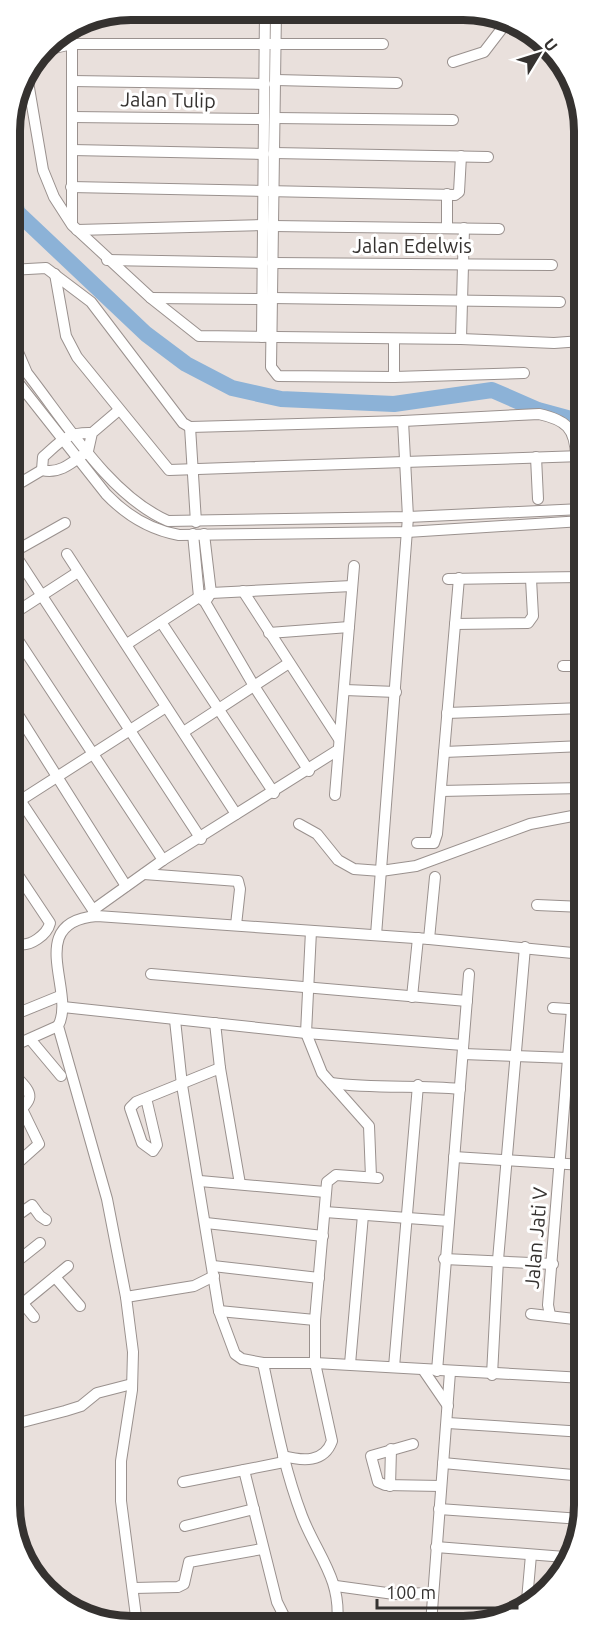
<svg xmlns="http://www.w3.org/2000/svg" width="593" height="1635" font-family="Ubuntu,sans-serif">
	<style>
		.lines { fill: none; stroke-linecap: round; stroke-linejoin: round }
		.river { stroke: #8cb2d7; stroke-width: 16 }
		.minor-casing { stroke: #9a918e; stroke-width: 12 }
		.minor { stroke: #fff; stroke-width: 10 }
		.labels { text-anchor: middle; stroke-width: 6; stroke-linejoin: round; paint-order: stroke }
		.street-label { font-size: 20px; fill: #353230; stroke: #fff }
		.rim { fill: none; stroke: #353230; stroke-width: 8 }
	</style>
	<rect width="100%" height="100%" fill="#e9e0dc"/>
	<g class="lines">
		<!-- river -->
		<path class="river" d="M9,188L13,190L17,212L146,334L186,364L232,388L281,399L394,404L492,390L538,410L582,422"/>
		<!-- minor casing -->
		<g class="minor-casing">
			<g id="minor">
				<path d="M276,10L271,367L278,376L394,377V339"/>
				<path d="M345,10L371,11"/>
				<path d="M41,51L72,44H383"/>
				<path d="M453,62L484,52L507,22"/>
				<path d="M26,70L43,170L54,197L72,225L151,298L199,336L461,339L554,343L582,341"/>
				<path d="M276,80L397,83"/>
				<path d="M72,81L265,84"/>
				<path d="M72,117L264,119"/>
				<path d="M275,118L453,120"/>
				<path d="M72,150L264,154"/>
				<path d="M274,153L488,157"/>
				<path d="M71,187L455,195L459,192L461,156"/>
				<path d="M72,224V26"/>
				<path d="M273,226L499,229"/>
				<path d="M447,228V194"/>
				<path d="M77,230L263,225"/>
				<path d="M107,260L263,263"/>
				<path d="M273,263L552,265"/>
				<path d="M10,270L46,268L91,302L183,423L190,427L403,421L539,414C566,420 575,428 576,456"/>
				<path d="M55,274L66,336L77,357L169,470L582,456"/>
				<path d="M151,298L263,299"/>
				<path d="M272,298L560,302"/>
				<path d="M10,305L18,352L27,373C66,423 110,496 168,521L408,517L582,509"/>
				<path d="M262,337L265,10"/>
				<path d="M461,339L464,228"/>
				<path d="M10,366L16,380L106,494C126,515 151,530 179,535L407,532L582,521"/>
				<path d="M394,377L524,373"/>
				<path d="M190,427L196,522"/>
				<path d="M92,433C67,432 62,440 43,457L42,470C60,475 74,461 88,451L92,433L119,410"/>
				<path d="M536,457L538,499"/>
				<path d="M10,489L42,470"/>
				<path d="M193,534L199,597L205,602L254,686L309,771"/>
				<path d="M204,534L211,593L207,599"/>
				<path d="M10,547L201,839"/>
				<path d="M10,554L65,523"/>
				<path d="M67,554L236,814"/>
				<path d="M448,579L582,577"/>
				<path d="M243,591L339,739"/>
				<path d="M10,616L78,572"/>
				<path d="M161,622L274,793"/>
				<path d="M455,624L528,623L533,616L531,579"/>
				<path d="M10,628L163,860"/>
				<path d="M269,633L349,627"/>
				<path d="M127,644L199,597L211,593L352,586"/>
				<path d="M563,666H582"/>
				<path d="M345,690L396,692"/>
				<path d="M10,702L126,886"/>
				<path d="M447,713L583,708"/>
				<path d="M185,731L289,663"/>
				<path d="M444,752L583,746"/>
				<path d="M10,785L97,916"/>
				<path d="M441,791L583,788"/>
				<path d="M335,795L354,566"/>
				<path d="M10,807L166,707"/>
				<path d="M299,824L317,834L338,860L354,869L381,871L416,866L530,824L583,814"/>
				<path d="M417,843H434L437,834L459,578"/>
				<path d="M10,863L50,923C47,935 30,947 18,944L11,934"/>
				<path d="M144,874L238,881L240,889L236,925"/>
				<path d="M537,905L583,907"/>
				<path d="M93,910L163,860L338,750"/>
				<path d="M311,931L306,1033L322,1073L369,1126L371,1177"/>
				<path d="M376,935L408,517L403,421"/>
				<path d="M429,939L435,877"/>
				<path d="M151,974L467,1001"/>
				<path d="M412,997L418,938"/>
				<path d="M63,1007L306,1033L463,1045"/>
				<path d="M553,1008L583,1010"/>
				<path d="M11,1016L60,996"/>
				<path d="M175,1020L182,1085L219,1311L235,1354L242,1359L263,1363H315L584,1378"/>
				<path d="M215,1023L220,1068"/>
				<path d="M30,1039L61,1076"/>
				<path d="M11,1047L58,1026"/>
				<path d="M463,1054L569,1058"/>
				<path d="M11,1071C33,1095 38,1096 11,1118"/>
				<path d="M331,1083C374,1089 417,1085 460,1089"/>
				<path d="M146,1098L157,1145L153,1151L142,1143L130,1108L136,1102L220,1068L240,1184"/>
				<path d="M454,1157L583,1165"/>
				<path d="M11,1169L39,1144L22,1109"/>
				<path d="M200,1181L325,1192"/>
				<path d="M325,1212L449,1221"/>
				<path d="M11,1220L32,1205L40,1216L46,1220"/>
				<path d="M206,1223L323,1236"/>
				<path d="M444,1259L553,1264"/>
				<path d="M11,1266L40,1243"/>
				<path d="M213,1266L319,1278"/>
				<path d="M55,1277L80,1306"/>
				<path d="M11,1289L34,1317"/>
				<path d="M126,1297L194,1286L214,1276"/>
				<path d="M23,1303L68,1266"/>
				<path d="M219,1311L315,1320"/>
				<path d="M531,1314L583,1320"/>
				<path d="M550,1315L548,1305L572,1009"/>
				<path d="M11,1349L14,1353"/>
				<path d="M263,1363C274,1414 283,1466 302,1516C317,1555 342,1579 337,1624"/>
				<path d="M350,1364L363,1215"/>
				<path d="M394,1367L418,1085"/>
				<path d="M424,1371L448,1406"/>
				<path d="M437,1371L469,974"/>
				<path d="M492,1375L498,1260L525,947"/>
				<path d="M448,1423L584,1432"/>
				<path d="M11,1425L65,1411L81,1406L97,1393L132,1384"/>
				<path d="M413,1444L371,1456L378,1482L385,1485L441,1486"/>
				<path d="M283,1456C303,1461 324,1463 332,1441L315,1363V1320L327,1182L336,1175L378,1178"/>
				<path d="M284,1462L244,1470L277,1602L288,1624"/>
				<path d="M443,1463L584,1476"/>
				<path d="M183,1482L244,1470"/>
				<path d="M390,1486L391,1449"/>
				<path d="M439,1509L581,1519"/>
				<path d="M185,1526L254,1509"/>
				<path d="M577,1529L584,1423"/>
				<path d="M436,1547L565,1557"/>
				<path d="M336,1586L394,1594L433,1593"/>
				<path d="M134,1588L178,1587L184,1584L189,1562L262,1549"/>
				<path d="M527,1600L531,1555"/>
				<path d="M137,1624L121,1501V1461L132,1390L133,1352L126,1297L107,1199L58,1026C77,993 23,922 97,916L429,939L583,954"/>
				<path d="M431,1624L450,1372"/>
			</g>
		</g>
		<!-- minor -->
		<use href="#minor" class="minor"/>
	</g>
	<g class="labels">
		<!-- street labels -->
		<g class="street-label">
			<text transform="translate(168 100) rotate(1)" y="7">Jalan Tulip</text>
			<text x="412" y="253">Jalan Edelwis</text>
			<text transform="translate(536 1238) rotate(-85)" y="7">Jalan Jati V</text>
		</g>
	</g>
	<!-- crop -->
	<path d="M0 0H593V1635H0ZM131 20H463A111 111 0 0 1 574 131V1505A111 111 0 0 1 463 1616H131A111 111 0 0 1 20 1505V131A111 111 0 0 1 131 20Z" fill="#fff" fill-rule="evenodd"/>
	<path class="rim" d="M131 20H463A111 111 0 0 1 574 131V1505A111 111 0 0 1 463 1616H131A111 111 0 0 1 20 1505V131A111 111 0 0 1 131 20Z"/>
	<!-- north arrow -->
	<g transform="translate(539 54) rotate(52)" stroke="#ffffff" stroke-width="4.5" paint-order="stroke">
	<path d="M0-4.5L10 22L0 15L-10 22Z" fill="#353230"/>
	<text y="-9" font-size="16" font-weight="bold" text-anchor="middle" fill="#353230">U</text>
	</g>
	<!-- scale -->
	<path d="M377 1599v9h140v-9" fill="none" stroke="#353230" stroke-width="3"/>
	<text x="386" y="1599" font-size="18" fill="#353230" stroke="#ffffff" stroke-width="4.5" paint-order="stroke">100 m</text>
</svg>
